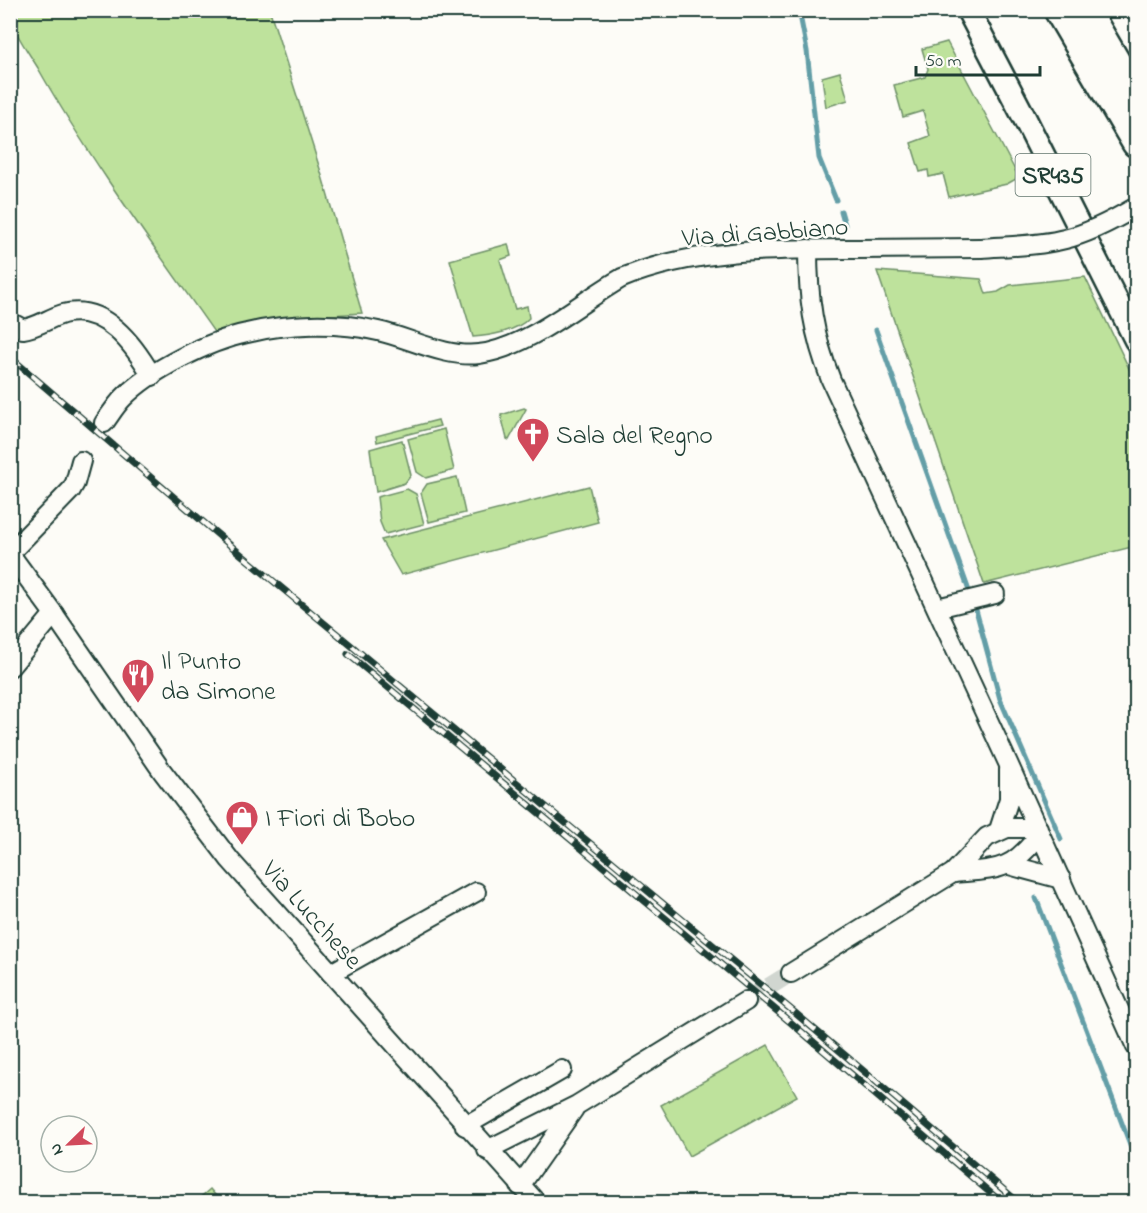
<svg xmlns="http://www.w3.org/2000/svg" width="1147" height="1213" font-family="'Indie Flower',sans-serif">
	<style>
		.green { fill: #bee29c; stroke: #6e9068; stroke-width: 1.5 }
		.lines { fill: none; stroke-linecap: round; stroke-linejoin: round }
		.stream { stroke: #649ea7; stroke-width: 5 }
		.minor-tunnel { stroke: #d1d6d0; stroke-width: 18; stroke-dasharray: 18 9; stroke-linecap: butt }
		.minor-casing { stroke: #1f3d34; stroke-width: 22 }
		.major-casing { stroke: #1f3d34; stroke-width: 27 }
		.highway-casing { stroke: #1f3d34; stroke-width: 32 }
		.minor { stroke: #fdfcf7; stroke-width: 18 }
		.major { stroke: #fdfcf7; stroke-width: 22 }
		.highway { stroke: #fdfcf7; stroke-width: 27 }
		.rail-casing { stroke: #1f3d34; stroke-width: 7 }
		.rail { stroke: #fdfcf7; stroke-width: 4.5; stroke-dasharray: 14; stroke-linecap: butt }
		.minor-bridge-casing { stroke: #1f3d34; stroke-width: 22; stroke-linecap: butt }
		.minor-bridge { stroke: #fdfcf7; stroke-width: 18 }
		.labels { text-anchor: middle; stroke-width: 5; stroke-linejoin: round; paint-order: stroke }
		.shield { fill: #fdfcf7; stroke: #62766e; stroke-width: 1.5 }
		.shield-label { font-size: 24px; font-weight: bold; fill: #1f3d34 }
		.street-label { font-size: 26px; fill: #1f3d34; stroke: #fdfcf7 }
		.poi-label { font-size: 26px; fill: #1f3d34; stroke: #fdfcf7; text-anchor: start }
	</style>
	<rect width="100%" height="100%" fill="#fdfcf7"/>
	<filter id="ink" filterUnits="userSpaceOnUse"><feTurbulence type="fractalNoise" baseFrequency=".0167" numOctaves="2"/><feDisplacementMap in="SourceGraphic" scale="12" xChannelSelector="R" yChannelSelector="G"/><feConvolveMatrix kernelMatrix="1 2 1 2 8 2 1 2 1" color-interpolation-filters="sRGB"/></filter>
	<g filter="url(#ink)">
		<!-- green -->
		<g class="green">
			<path d="M10,11H270L320,169L362,313L270,319L214,332C153,245 90,160 38,68C29,53 10,28 10,11Z"/>
			<path d="M947,42L1017,174L1016,179L1007,184L949,197L943,174L929,177L928,170L920,172L911,143L930,136L923,111L903,117L894,85L925,77L928,69L922,49Z"/>
			<path d="M840,72L848,100L826,107L822,77Z"/>
			<path d="M508,244L511,256L500,260L515,309L527,306L529,318C517,331 491,336 473,337L450,260Z"/>
			<path d="M877,271L981,279L986,294L998,292L1010,285L1085,277L1136,383V546L984,584Z"/>
			<path d="M524,408L526,409L509,440L507,439L501,415Z"/>
			<path d="M438,420L440,426L377,442L376,436Z"/>
			<path d="M444,429L454,470L426,478L417,472L408,439Z"/>
			<path d="M402,440L411,475L405,483L376,492L370,449Z"/>
			<path d="M457,477L465,513L429,522L421,493L427,484Z"/>
			<path d="M589,486L598,522L401,575L381,540Z"/>
			<path d="M407,489L416,494L424,524L385,534L380,522L377,497Z"/>
			<path d="M768,1045L797,1096L689,1156L661,1105Z"/>
			<path d="M210,1189L221,1202H195Z"/>
		</g>
		<g class="lines">
			<!-- stream -->
			<g class="stream">
				<path d="M799,10L807,51L819,158L836,200"/>
				<path d="M1136,10V12"/>
				<path d="M841,211L845,225"/>
				<path d="M876,330L968,588"/>
				<path d="M976,610L1000,699L1061,839"/>
				<path d="M1036,898L1136,1160"/>
			</g>
			<!-- minor-tunnel -->
			<path class="minor-tunnel" d="M746,1001L791,973"/>
			<!-- minor casing -->
			<g class="minor-casing">
				<g id="minor">
					<path d="M808,249C808,298 813,334 831,380L1008,763L1136,1047"/>
					<path d="M10,322L23,329C38,327 49,318 63,314C104,303 134,345 152,376"/>
					<path d="M104,423C110,415 116,405 123,398C150,370 209,341 247,333C287,323 338,322 378,331C410,338 445,358 479,354C528,348 580,302 622,278C695,248 780,249 857,249C899,249 940,248 981,248"/>
					<path d="M10,553L71,490L75,483L81,461"/>
					<path d="M10,554L54,614L162,771L230,860L536,1202"/>
					<path d="M937,608L995,594"/>
					<path d="M10,667L54,614"/>
					<path d="M999,830L1009,799V770"/>
					<path d="M1009,865L1061,879"/>
					<path d="M953,873C999,869 1010,872 1040,834"/>
					<path d="M331,973L476,892"/>
					<path d="M791,973L953,873L987,837L1007,828H1038"/>
					<path d="M465,1126L562,1070"/>
					<path d="M487,1150L577,1105L746,1001"/>
					<path d="M520,1186L574,1109"/>
				</g>
			</g>
			<!-- major casing -->
			<g class="major-casing">
				<path id="major" d="M968,10L1024,117L1136,340"/>
			</g>
			<!-- highway casing -->
			<g class="highway-casing">
				<g id="highway">
					<path d="M1058,10L1136,143"/>
					<path d="M1086,10L1136,96"/>
				</g>
			</g>
			<!-- minor -->
			<use href="#minor" class="minor"/>
			<!-- major -->
			<use href="#major" class="major"/>
			<!-- highway -->
			<use href="#highway" class="highway"/>
			<!-- rail casing -->
			<g class="rail-casing">
				<g id="rail">
					<path d="M10,357L237,551L794,1012L1018,1202"/>
					<path d="M348,654L789,1021L1001,1202"/>
				</g>
			</g>
			<!-- rail -->
			<use href="#rail" class="rail"/>
			<!-- minor-bridge casing -->
			<g class="minor-bridge-casing">
				<path id="minor-bridge" d="M981,248C1009,246 1038,246 1065,239C1090,233 1114,220 1136,207"/>
			</g>
			<!-- minor-bridge -->
			<use href="#minor-bridge" class="minor-bridge"/>
		</g>
	</g>
	<!-- icons -->
	<defs>
		<g id="church-pin" transform="scale(1.725)"><path d="M0 17L-7.5 6A9.5 9.5 0 1 1 7.5 6Z" fill="#d1495b" stroke="#fdfcf7"/><path d="M-1.2-6h2.4v3.5h3.3v2.4h-3.3V6h-2.4V-.1h-3.3v-2.4h3.3Z" fill="#fff"/></g>
		<g id="restaurant-pin" transform="scale(1.725)"><path d="M0 17L-7.5 6A9.5 9.5 0 1 1 7.5 6Z" fill="#d1495b" stroke="#fdfcf7"/><path d="M-5-6h1v4h1v-4h1v4h1v-4h1v5L-1.5 .5V6h-2V.5L-5-1ZM5-6V6H3V1.5H1.5Q1.5-4 5-6Z" fill="#fff"/></g>
		<g id="shop-pin" transform="scale(1.725)"><path d="M0 17L-7.5 6A9.5 9.5 0 1 1 7.5 6Z" fill="#d1495b" stroke="#fdfcf7"/><path d="M-5-2.5h2.3a2.7 3.5 0 0 1 5.4 0H5L5.5 6h-11ZM-1.5-2.5h3a1.5 2.3 0 0 0-3 0Z" fill="#fff"/></g>
	</defs>
	<g fill-rule="evenodd">
		<use href="#church-pin" x="533" y="434"/>
		<use href="#restaurant-pin" x="138" y="675"/>
		<use href="#shop-pin" x="242" y="817"/>
	</g>
	<g class="labels">
		<!-- shield labels -->
		<rect class="shield" x="1015.5" y="154" width="75" height="42" rx="4.5"/>
		<g class="shield-label">
			<text x="1053" y="183">SR435</text>
		</g>
		<!-- street labels -->
		<g class="street-label">
			<text transform="translate(765 231) rotate(-4)" y="9">Via di Gabbiano</text>
			<text transform="translate(313 914) rotate(48)" y="9">Via Lucchese</text>
		</g>
		<!-- poi labels -->
		<g class="poi-label">
			<text x="556" y="443">Sala del Regno</text>
			<text x="161" y="669">Il Punto<tspan x="161" dy="30">da Simone</tspan></text>
			<text x="265" y="826">I Fiori di Bobo</text>
		</g>
	</g>
	<!-- margin -->
	<rect width="1147" height="1213" fill="none" stroke="#fdfcf7" stroke-width="36"/>
	<rect x="18" y="18" width="1111" height="1177" fill="none" stroke="#1f3d34" stroke-width="2" filter="url(#ink)"/>
	<!-- north arrow -->
	<g transform="translate(69 1144) rotate(246)"><circle r="28" fill="#fdfcf7" stroke="#a4b0a9" stroke-width="1.5"/>
	<path d="M0-4.5L10 22L0 15L-10 22Z" fill="#d1495b"/>
	<text y="-9" font-size="16" font-weight="bold" text-anchor="middle" fill="#1f3d34">N</text>
	</g>
	<!-- scale -->
	<path d="M916 66v9h124v-9" fill="none" stroke="#1f3d34" stroke-width="3"/>
	<text x="925" y="66" font-size="18" fill="#1f3d34" stroke="#fdfcf7" stroke-width="4.5" paint-order="stroke">50 m</text>
</svg>
